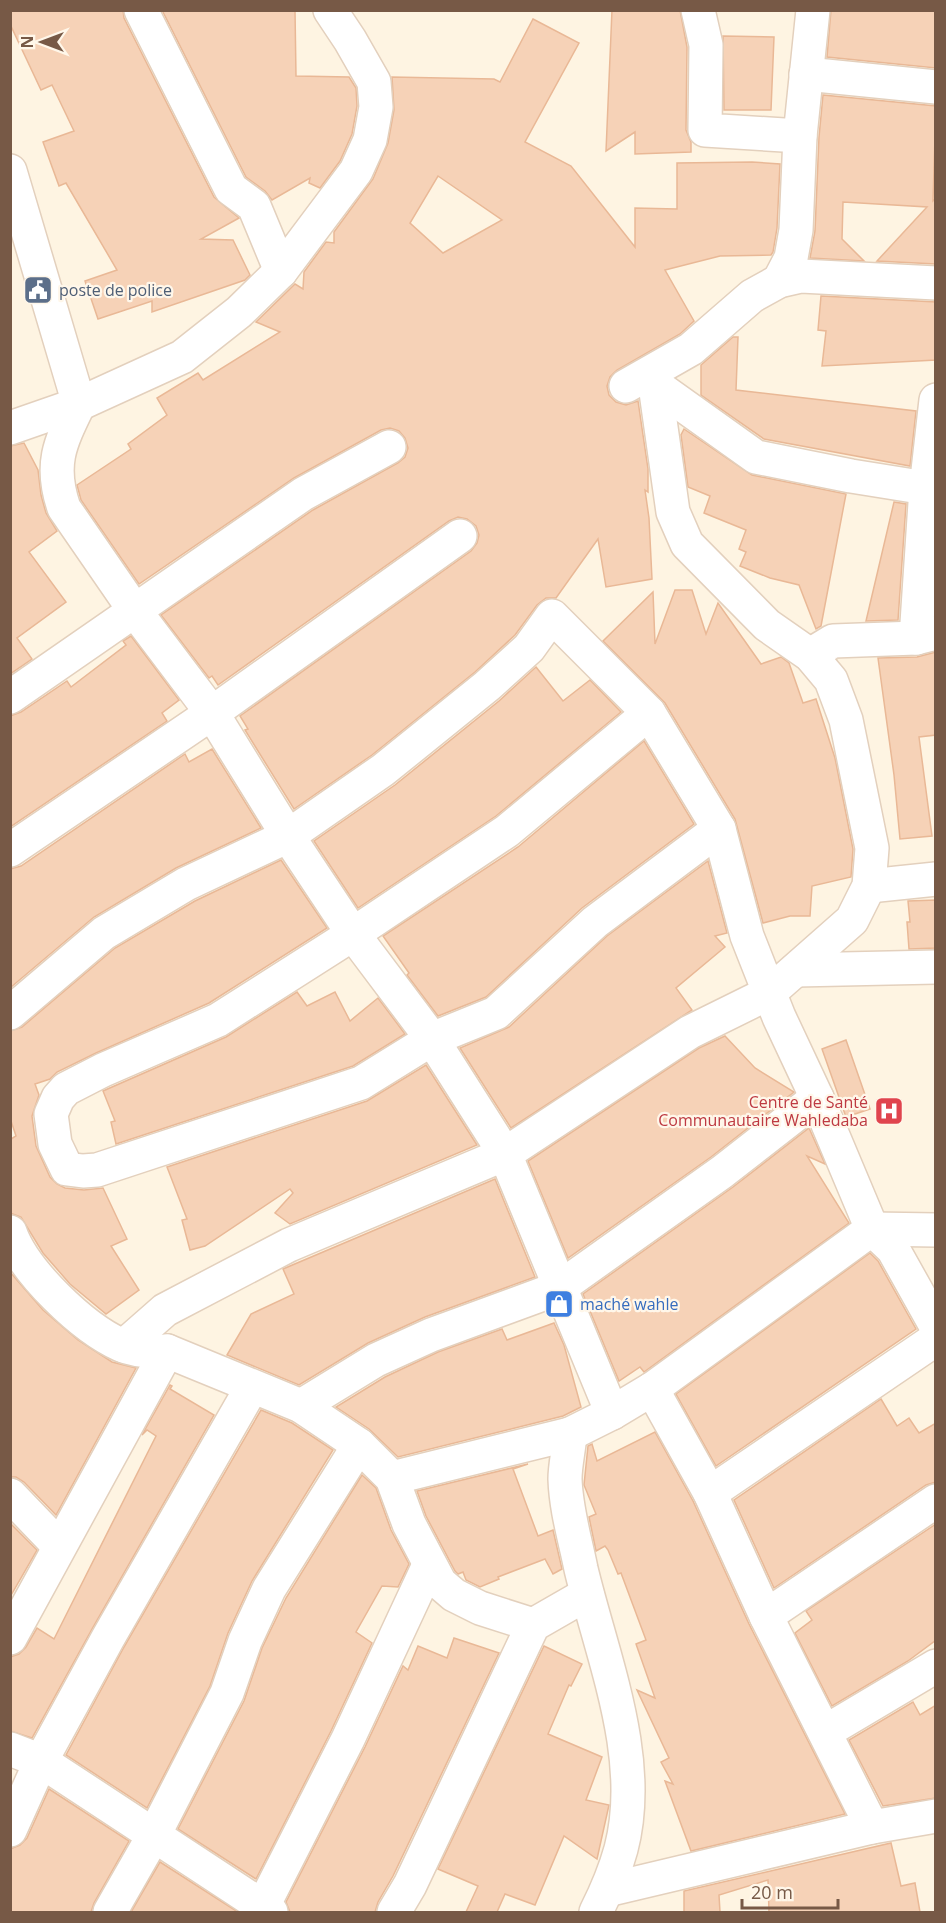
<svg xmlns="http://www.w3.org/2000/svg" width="946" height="1923" font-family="'Open Sans',sans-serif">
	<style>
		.building { fill: #f6d2b7; stroke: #e9b896; stroke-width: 1.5; fill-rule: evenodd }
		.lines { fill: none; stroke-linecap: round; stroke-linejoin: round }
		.minor-casing { stroke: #e3d0bd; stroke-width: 36 }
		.minor { stroke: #fff; stroke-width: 33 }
		.labels { text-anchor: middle; stroke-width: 4.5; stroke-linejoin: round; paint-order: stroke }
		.service-label { font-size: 16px; fill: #4e5e75; stroke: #fff7ea; text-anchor: start }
		.health-label { font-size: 16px; fill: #be3a42; stroke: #fff7ea; text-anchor: end }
		.shop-label { font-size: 16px; fill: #366cbe; stroke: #fff7ea; text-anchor: start }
	</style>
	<rect width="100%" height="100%" fill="#fef4e2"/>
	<!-- building -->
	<g class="building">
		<path d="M10,10H123L124,18L214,197L239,218L201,239L233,240L250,275L245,280L152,312V301L98,319L85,281L117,270L66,183L59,186L43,142L74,131L52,85L41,90L10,24Z"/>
		<path d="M162,10H295L296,76L349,77L356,88L357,106L352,134L340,161L320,188L309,183L310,178L272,200L265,191L246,177Z"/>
		<path d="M612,10H680L687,47L686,130L691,142V152L635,154V132L606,151Z"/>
		<path d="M831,10H936V68L827,57Z"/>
		<path d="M533,19L579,43L525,142L571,166L635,247V208L677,209V163L752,162L780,164L777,228L773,252L771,255L720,256L665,270L694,321L680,334L617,370L610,377L607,386L609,395L616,402L626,405L638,401L648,469V492L645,490L649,518L652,579L606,587L598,539L556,598H546L537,605L515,635L475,672L372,755L294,809L245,730L248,729L240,716L471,551L477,543L479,535L476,526L467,519L458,517L449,521L218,685L212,676L209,678L161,615L313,510L398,463L405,457L408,448L405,438L399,431L390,428L381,430L294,478L139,584L81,500L77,485L131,449L128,444L167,415L157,398L198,373L203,380L280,332L256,322L295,284L303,289L304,272L326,242L334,243V232L373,179L388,143L394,110L392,77L494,79L500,82ZM438,176L502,220L443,253L410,223Z"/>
		<path d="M723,36L774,37L771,110H724Z"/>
		<path d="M823,95L936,106L933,201L936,198V264L877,261L927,207L843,202L842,239L864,261L810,258L815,231L819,137Z"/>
		<path d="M821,296L936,302V360L822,366L826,331L818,330Z"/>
		<path d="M733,337H738L736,390L916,411L910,466L764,439L701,395V365Z"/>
		<path d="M684,429L752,475L846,494L821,626L816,629L799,585L770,578L740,566L746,552L739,549L746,530L704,513L710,496L688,487L681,435Z"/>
		<path d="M24,443L38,470L41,495L46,513L57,531L29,552L66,602L17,638L32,659L10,674V446Z"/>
		<path d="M894,502L906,504L898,620L866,621Z"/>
		<path d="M675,590H692L706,634L718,603L761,664L781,657L789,663L803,703L816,699L835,758L853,849L851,877L812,886L810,916H790L763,923L735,819L665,703L603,641L653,592L655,644Z"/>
		<path d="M131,636L179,700L162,713L167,721L10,827V716L21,712L67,681L71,687L126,645L123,641Z"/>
		<path d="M936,652V735L919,737L932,836L900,839L894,775L878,658L917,657Z"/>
		<path d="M536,667L563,701L590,680L621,712L496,816L358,908L314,841L395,785L499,701Z"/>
		<path d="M644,741L694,824L582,908L486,997L438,1016L407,975L409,973L383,936L518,847Z"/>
		<path d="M212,749L261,828L176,868L94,917L10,988V869L21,866L185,754L189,762Z"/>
		<path d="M281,860L327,928L209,1003L96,1053L57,1072L50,1079L35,1084L39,1095L32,1116L36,1146L50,1177L57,1184L65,1188L84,1190L103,1188L127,1239L111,1246L139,1290L106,1314L70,1284L43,1253L21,1217L10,1213L11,1139L16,1136L10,1118V1031L22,1027L115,948L195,901Z"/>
		<path d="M708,861L727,933L715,936L725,947L676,988L692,1010L511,1128L460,1048L509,1027L607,936Z"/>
		<path d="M936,900V948L909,949L907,922H910L908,901Z"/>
		<path d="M297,992L307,1006L335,992L350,1021L378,998L405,1034L353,1066L116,1144L111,1122L115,1121L103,1091L226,1037Z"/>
		<path d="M725,1036L755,1068L794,1092L711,1157L568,1258L528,1161L699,1048Z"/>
		<path d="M846,1040L870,1109L846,1117L822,1049Z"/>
		<path d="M426,1065L477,1145L290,1224L275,1213L293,1193L290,1189L205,1246L190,1250L182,1220L187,1219L167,1167L367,1101Z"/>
		<path d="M809,1128L825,1164L807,1156L849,1223L644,1372L640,1367L619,1381L583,1294L733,1187Z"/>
		<path d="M495,1179L535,1277L425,1317L368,1343L299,1385L227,1355L251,1314L294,1294L283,1269Z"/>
		<path d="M870,1253L878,1261L916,1329L716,1466L676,1394Z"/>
		<path d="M10,1272L43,1310L78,1340L112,1362L136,1368L56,1515L24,1482L16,1477H10Z"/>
		<path d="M554,1323L564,1345L581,1407L563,1416L398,1457L369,1429L336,1407L385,1377L438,1352L502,1329L507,1340Z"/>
		<path d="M170,1385L172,1386L170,1389L214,1415L92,1629L32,1738L10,1731V1657L19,1654L26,1647L37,1628L54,1639L156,1436L147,1430L142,1435Z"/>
		<path d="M881,1399L897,1426L909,1418L919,1433L936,1423V1482L926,1485L774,1588L734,1500Z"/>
		<path d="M261,1410L292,1423L333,1450L252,1581L228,1633L210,1686L147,1808L66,1755L124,1647Z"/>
		<path d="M655,1432L693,1501L749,1624L845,1814L691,1851L665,1781L673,1784L661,1762L669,1758L637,1690L655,1698L636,1644L646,1640L621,1573L618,1574L608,1550L605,1546L596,1551L589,1517L596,1514L584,1485L588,1446L592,1444L597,1461Z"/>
		<path d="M528,1464L513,1469L538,1536L553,1530L562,1569L553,1574L545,1559L498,1577L499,1579L480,1587L466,1580L463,1572L458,1574L455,1571L426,1516L417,1491Z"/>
		<path d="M362,1475L376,1488L391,1530L409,1564L398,1587L382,1586L356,1632L372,1643L331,1731L256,1879L178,1829L244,1701L262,1648L286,1598Z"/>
		<path d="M10,1523L37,1550L10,1597Z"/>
		<path d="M936,1524V1640L908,1661L832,1706L795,1633L812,1620L806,1611Z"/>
		<path d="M454,1638L499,1653L393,1876L378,1902L375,1912H290L286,1902L365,1747L403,1666L408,1670L418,1646L447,1658Z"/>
		<path d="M544,1646L582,1664L571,1686L569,1685L548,1734L602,1757L586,1800L609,1805L597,1859L564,1836L535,1905L505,1894L497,1912H466L478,1886L438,1869Z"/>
		<path d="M913,1702L920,1715L936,1705V1798L883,1806L849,1740Z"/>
		<path d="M49,1789L129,1841L94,1903L91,1912H10V1849L20,1845L27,1838Z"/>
		<path d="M891,1843L901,1886L915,1883L920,1912H769L768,1880L719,1895L720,1912H684V1891Z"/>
		<path d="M160,1862L238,1912H131Z"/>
	</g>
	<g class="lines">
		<!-- minor casing -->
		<g class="minor-casing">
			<g id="minor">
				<path d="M141,10L231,189L254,206L281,271"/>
				<path d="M698,10L706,45L705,130L800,136"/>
				<path d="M806,74L936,87"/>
				<path d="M10,171L79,404"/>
				<path d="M779,281L791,258L796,230L800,136L813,10"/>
				<path d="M650,375L655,385L756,457L851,476L926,488"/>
				<path d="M626,386L691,349L752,296L779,281L801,276L936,283"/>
				<path d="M79,404C60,443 49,464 64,508L135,611L212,713L288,836L353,934L432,1039L505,1154L612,1413"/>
				<path d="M10,428L79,404L182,357L239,312L281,271L356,171L370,140L376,107L374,82L350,40L330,10"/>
				<path d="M916,638L926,488L936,400"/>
				<path d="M810,655L833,641L916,638L936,633"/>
				<path d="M10,697L303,494L389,447"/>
				<path d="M649,713L507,831L353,934L218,1020L103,1070L66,1089L58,1098L51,1114L55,1144L67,1169L83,1171L97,1170L361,1083L432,1039L496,1013L595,922L719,829"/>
				<path d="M10,850L212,713L460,536"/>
				<path d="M869,886L936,879"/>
				<path d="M796,970L936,967"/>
				<path d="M10,1013L104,933L186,884L288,836L383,770L487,686L529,648L552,616L649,713L719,829L747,936L779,1017L817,1098L872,1229L893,1249L936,1326"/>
				<path d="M10,1232C24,1272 83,1328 121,1345C135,1351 152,1352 167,1351L301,1406L359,1445L392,1478L409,1524L440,1583L454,1595L480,1608L533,1625"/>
				<path d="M124,1346L165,1310L289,1245L505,1154L690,1032L769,993L852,920L869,886L872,848L846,720L831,680L810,655L767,625L687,544L673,512L655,385"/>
				<path d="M652,1389L710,1493L766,1616L872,1827"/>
				<path d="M301,1406L376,1360L431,1335L559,1288L722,1172L817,1098"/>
				<path d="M570,1434C569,1449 565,1465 565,1479C566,1510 575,1539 581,1569C602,1657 645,1758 621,1849C615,1871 606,1892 596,1912"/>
				<path d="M392,1478L570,1434L612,1413L652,1389L872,1229L936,1230"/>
				<path d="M710,1493L936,1339"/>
				<path d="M10,1495L59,1546"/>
				<path d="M766,1616L936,1501"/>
				<path d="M10,1638L167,1351"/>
				<path d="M825,1732L936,1666"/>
				<path d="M10,1749L41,1761L271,1912"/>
				<path d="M10,1830L41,1761L108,1638L252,1387"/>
				<path d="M607,1890L872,1827L936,1816"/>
				<path d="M110,1912L154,1835L227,1693L245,1641L269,1589L359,1445"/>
				<path d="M260,1912L348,1739L429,1565"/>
				<path d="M394,1912L410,1885L533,1625L587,1594"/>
			</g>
		</g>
		<!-- minor -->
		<use href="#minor" class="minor"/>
	</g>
	<!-- icons -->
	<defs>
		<g id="civic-square" transform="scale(1.5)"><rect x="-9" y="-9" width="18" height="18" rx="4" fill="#5c6f8a" stroke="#fff7ea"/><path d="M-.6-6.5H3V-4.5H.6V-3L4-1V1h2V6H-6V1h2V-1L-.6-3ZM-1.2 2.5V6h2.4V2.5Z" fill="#fff"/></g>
		<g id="hospital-square" transform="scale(1.5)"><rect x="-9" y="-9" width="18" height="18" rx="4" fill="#e0444e" stroke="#fff7ea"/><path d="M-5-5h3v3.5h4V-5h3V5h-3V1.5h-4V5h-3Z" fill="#fff"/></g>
		<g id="shop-square" transform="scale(1.5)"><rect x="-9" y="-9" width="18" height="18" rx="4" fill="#3f7fe0" stroke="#fff7ea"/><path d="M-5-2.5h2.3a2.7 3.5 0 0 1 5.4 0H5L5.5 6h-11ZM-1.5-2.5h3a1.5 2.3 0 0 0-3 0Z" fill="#fff"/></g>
	</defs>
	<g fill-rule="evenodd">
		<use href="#civic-square" x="38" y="290"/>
		<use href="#hospital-square" x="889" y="1111"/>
		<use href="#shop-square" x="559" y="1304"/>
	</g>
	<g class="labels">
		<!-- service labels -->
		<g class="service-label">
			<text x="59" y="296">poste de police</text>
		</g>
		<!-- health labels -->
		<g class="health-label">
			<text x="868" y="1108">Centre de Santé<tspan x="868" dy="18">Communautaire Wahledaba</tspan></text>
		</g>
		<!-- shop labels -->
		<g class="shop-label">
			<text x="580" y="1310">maché wahle</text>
		</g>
	</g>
	<!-- border -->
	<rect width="946" height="1923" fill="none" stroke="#775946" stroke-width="24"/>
	<!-- north arrow -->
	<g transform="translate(42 42) rotate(270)" stroke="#fff7ea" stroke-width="4.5" paint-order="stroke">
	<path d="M0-4.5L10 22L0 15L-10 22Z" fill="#775946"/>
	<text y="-9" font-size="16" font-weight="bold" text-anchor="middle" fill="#775946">N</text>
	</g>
	<!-- scale -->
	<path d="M742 1899v9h96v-9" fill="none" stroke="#775946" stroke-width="3"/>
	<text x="751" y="1899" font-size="18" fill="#775946" stroke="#fff7ea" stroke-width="4.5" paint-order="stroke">20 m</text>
</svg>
